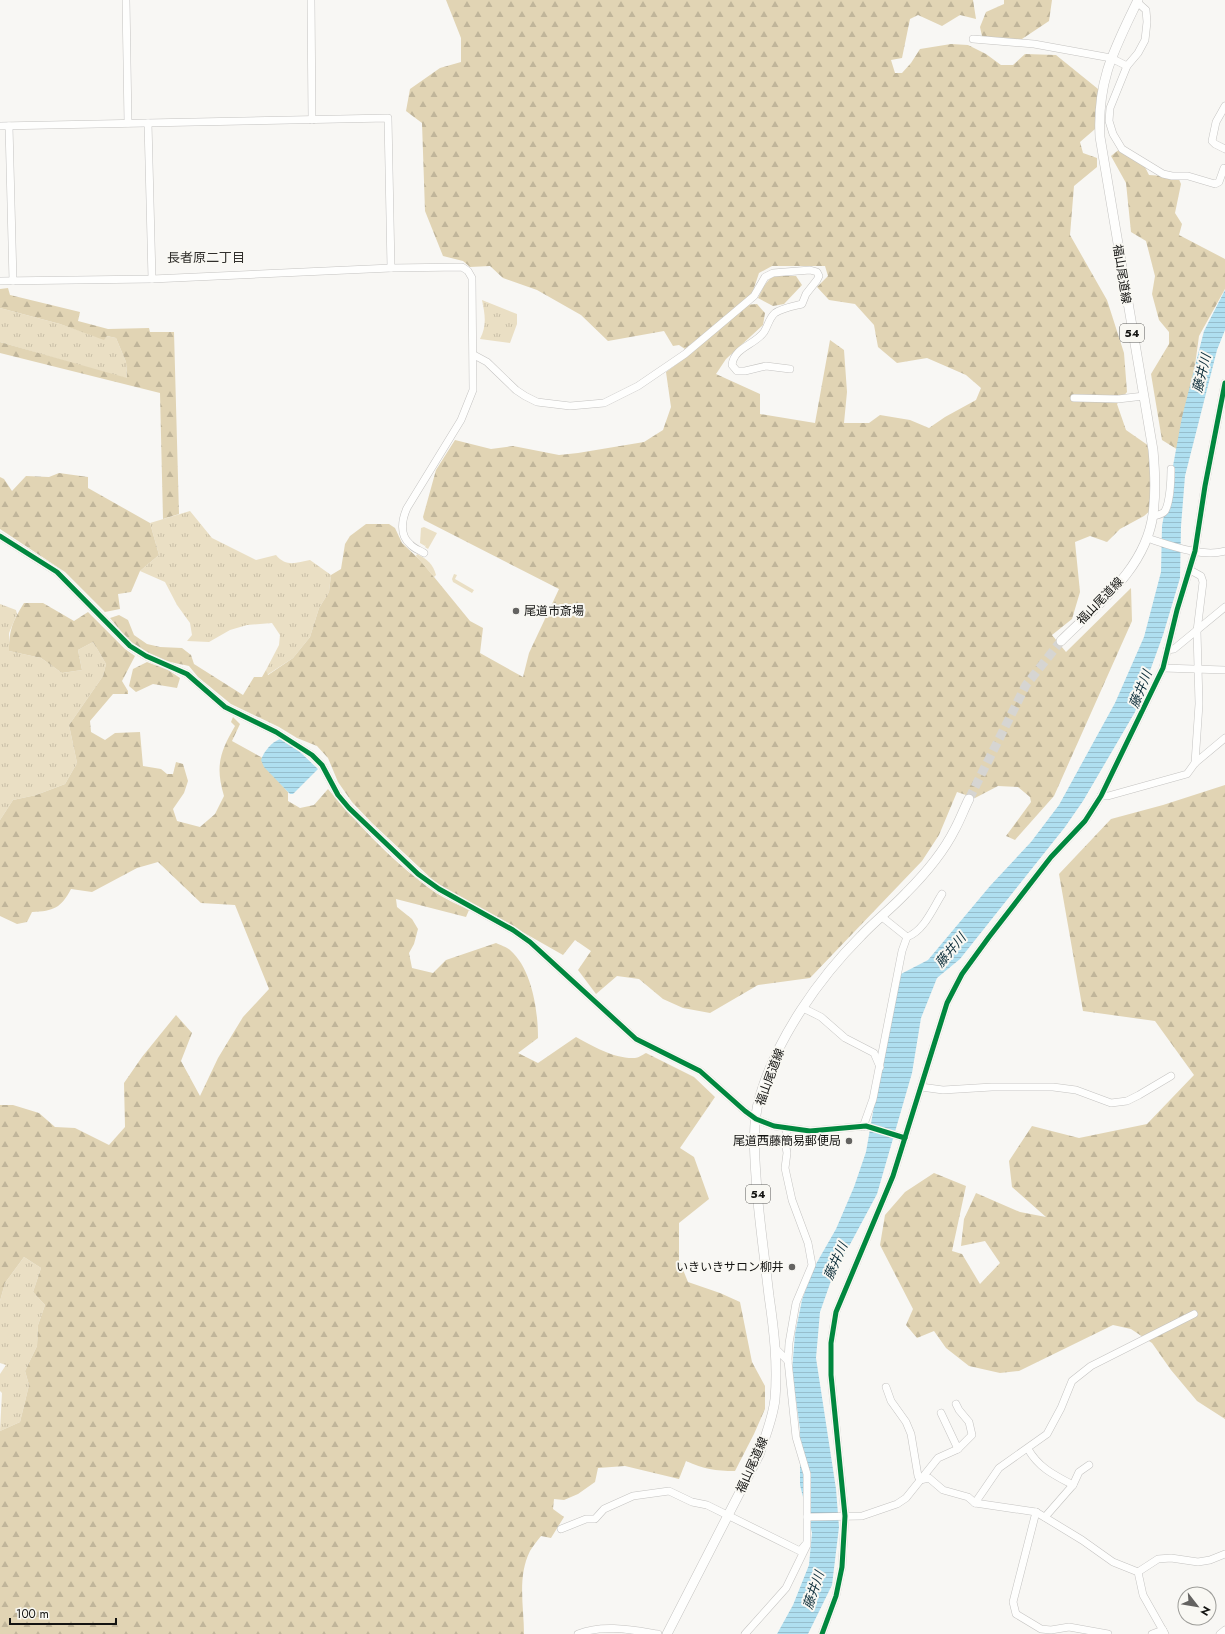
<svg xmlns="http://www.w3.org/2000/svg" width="1225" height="1634" font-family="Jost,'Noto Sans JP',sans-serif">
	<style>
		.grass { fill: url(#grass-tufts) }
		.forest { fill: url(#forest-firs) }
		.garden { fill: #eadfc4 }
		.water { fill: url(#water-rules) }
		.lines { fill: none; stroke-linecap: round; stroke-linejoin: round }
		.major-tunnel { stroke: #d6d5d2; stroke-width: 9; stroke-dasharray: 9 4.5; stroke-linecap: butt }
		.minor-casing { stroke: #c4c3c1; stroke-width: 8 }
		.major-casing { stroke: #c4c3c1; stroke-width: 10 }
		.minor { stroke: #fefefd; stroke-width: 7 }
		.major { stroke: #fefefd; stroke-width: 9 }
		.cycleway-casing { stroke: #f9f8f3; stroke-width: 8 }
		.cycleway { stroke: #00873e; stroke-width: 5 }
		.poi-dot { fill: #646361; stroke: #f9f8f3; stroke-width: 1.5 }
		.labels { text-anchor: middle; stroke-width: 4; stroke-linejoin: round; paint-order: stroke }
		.shield { fill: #f9f8f3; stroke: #595856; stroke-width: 1 }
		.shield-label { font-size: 11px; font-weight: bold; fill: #141412 }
		.street-label { font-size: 12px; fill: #141412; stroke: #f9f8f3 }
		.poi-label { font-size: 12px; fill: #141412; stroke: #f9f8f3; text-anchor: end }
		.neighbourhood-label { font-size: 13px; fill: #312f2c; stroke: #f9f8f3 }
		.water-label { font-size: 13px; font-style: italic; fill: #0d2e3a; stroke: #f9f8f3 }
	</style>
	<defs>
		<pattern id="grass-tufts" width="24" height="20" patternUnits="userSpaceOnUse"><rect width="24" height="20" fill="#eadfc4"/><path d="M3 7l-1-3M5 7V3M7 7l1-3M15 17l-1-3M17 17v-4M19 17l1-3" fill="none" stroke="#c8bea7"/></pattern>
		<pattern id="forest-firs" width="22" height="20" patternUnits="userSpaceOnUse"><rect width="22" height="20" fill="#e1d4b4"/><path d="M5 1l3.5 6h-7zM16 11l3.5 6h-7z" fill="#c0b59a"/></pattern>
		<pattern id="water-rules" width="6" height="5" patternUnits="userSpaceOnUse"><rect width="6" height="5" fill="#afdff0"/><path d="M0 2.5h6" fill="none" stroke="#96becd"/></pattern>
	</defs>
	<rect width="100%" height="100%" fill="#f8f7f4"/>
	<!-- grass -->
	<g class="grass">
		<path d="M482,300L517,314V324L510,343L480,339C487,325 485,315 482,300Z"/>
		<path d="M0,308L60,324L104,339L107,336L116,338L126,362L127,379L0,342Z"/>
		<path d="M190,511L212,538L256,560L276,555C286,567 296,563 310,560L331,575L329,592L319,608L310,637L293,658L267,675L266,670L279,645L280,635L272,623L247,625L230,630L209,642L187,641L192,635L190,623L177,605L165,582L140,571L159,555L150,523Z"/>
		<path d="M0,604L16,610L17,614L9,633V651L41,658L62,673L82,670L78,650L93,642L106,664L103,676L69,725L77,763L65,784L36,795L13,800L0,820Z"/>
		<path d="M24,1257L41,1268L33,1292L45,1305L38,1325L37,1346L25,1371L29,1385L20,1422L0,1431L2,1393L0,1391V1374L6,1365L0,1363V1301L5,1283Z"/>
	</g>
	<!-- forest -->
	<g class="forest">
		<path d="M446,0H973L976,19L960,15L942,26L918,15L910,19L902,58L891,60L895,73H902L911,63L920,49L951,44L968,45L986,54L1001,65H1013L1025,54L1056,55L1103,93L1102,123L1080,142L1083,153L1097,158V167L1074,186L1070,235L1107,300L1124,353L1127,392L1117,404L1126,430L1149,446L1158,504L1144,516L1120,529L1107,542L1090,536L1075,542L1080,592L1072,619L1052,635L1066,652L1131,588L1132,621L1054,796L1015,840L1006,836L1031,802L1030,797L1018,787L998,786L975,798L957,792L939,835L922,861L810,978L758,985L710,1013L683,1008L663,999L639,979L617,976L596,994L578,970L591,951L575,940L563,955L435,882L372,823L352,802L338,782L328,758L317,746L297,738L279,727L231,704L198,677L189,666C175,663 157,660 144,652C131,644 120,630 110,618L119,615L128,620L134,635L147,644L160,647L182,648L191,655L194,664L243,695L254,677H262L266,670L268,675L293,658L310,637L319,608L329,592L331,575L341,569L345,544L350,536L366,524H389L395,528L402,543L421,561L470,621L483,628L480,653L523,677L529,653L559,589L424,520L423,517L436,470L455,440L491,449L513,446L559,455L578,453L644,442L663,430L671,407L666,372L681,361L745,305L757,304L765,313L763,325L726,359L716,374L760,394V414L815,423L830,340L844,350L847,392L844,423H869L880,415L910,420L929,428L945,417L976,400L981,388L966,375L927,358L897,363L878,347L874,325L855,304L829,300L817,287L828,276L825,266H772L759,273L752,294L685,349L679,345L673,346L664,331L608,341L581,315L537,290L503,278L490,266L470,267L463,261L443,256L425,211L422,123L406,111L410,89L440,68L461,62V38Z"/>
		<path d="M1004,0H1052L1049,21L1019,41L982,36L980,27L986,12L1004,4Z"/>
		<path d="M1121,148L1144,165L1149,175L1178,177L1181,184L1175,213L1182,224L1179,235L1225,259V289L1199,336L1183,453L1162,440L1151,374L1169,344V332L1159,320L1152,294L1155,276L1146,241L1131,232L1126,183L1111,156Z"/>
		<path d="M772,276H796L802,285L784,304L773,306L758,298L764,286Z"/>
		<path d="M8,288L10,295L80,312L78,321L108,329L149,328L150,332H174L179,514L163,519L160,393L0,353V342L127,378L126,362L116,338L107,336L104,340L60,324L0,308V289Z"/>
		<path d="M59,473L88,477V488L150,523L159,555L140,571L131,592L118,594L120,609L105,612L65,572L0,529V477L4,479L12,491L26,476L49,477Z"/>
		<path d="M24,603H43L74,621L88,612L125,649L135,656L122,681L128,691V694H113L90,721L91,732L105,740L115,733L140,732L143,766L161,769L167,774H173L176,762L183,764L188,781L184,793L173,809L177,821L200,827L215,814L224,796C215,766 220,752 235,726L231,722L233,717L240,724L232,741L270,762L278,781L288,792V801L300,808L314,805L328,789C359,826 397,866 436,893C446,899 458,905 469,910L466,917L396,899L397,907L412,919L418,929L414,944L409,953L412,968L433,973L446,960L496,943C500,945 507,947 510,950C532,969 538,1010 538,1038L518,1053L538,1063L576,1037C593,1046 614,1059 635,1058C638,1058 642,1055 646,1053L694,1077L715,1097L680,1148L694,1157L709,1199L679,1223V1260L688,1282L720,1293L740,1302L752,1362L765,1386V1409L754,1434L735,1471C715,1471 704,1469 686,1461L679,1479L625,1466L598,1468L595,1482L578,1494L564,1500L554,1499L553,1509L564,1517L551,1538L541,1536C537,1541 533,1546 530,1551C517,1577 524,1607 524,1634H0V1431L20,1422L29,1385L25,1371L37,1346L38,1325L45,1305L33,1292L41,1268L24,1257L5,1283L0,1301V1105H13L39,1113L55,1127L75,1128L109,1145L125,1127L124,1083L142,1057L176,1015L192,1033L181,1061L200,1096L218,1058L243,1017L269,989L235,905L201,903L158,862L137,868L92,892L71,889C61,908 54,911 32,912L27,922L17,924L0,916V820L13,800L36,795L65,784L77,763L69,725L103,676L106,664L93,642L78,650L82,670L62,673L41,658L9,651C9,629 13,621 24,603Z"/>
		<path d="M147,662L168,670L180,678L177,688L153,684L136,692L129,686L133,669Z"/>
		<path d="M1225,785V1419L1197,1401L1171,1370L1152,1343L1131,1329L1113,1325L1019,1371L1000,1373L969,1366L946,1348L934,1331L917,1338L906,1325L913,1309L880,1245L885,1215L905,1192L934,1173L966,1186L952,1251L962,1254L980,1284L1000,1263L985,1241L961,1246L964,1219L976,1193L1020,1212L1046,1217L1012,1187L1009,1161L1032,1126L1079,1138L1147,1124L1194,1075L1155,1021L1083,1011L1059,874L1111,819L1163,805Z"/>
	</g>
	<!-- garden -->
	<g class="garden">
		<path d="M424,527L437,533L428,549L425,547L426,545L425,546L420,543L421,528Z"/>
		<path d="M417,554C427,559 433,564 436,575L434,577L416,556Z"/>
		<path d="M454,574L457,575L455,579L474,590L472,593L453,582L452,579Z"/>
	</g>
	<!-- water -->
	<g class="water">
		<path d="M1225,290V330L1217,350L1185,476L1181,526L1180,578L1163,635L1135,712L1083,801L1065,827L960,959L937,978L921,1018L912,1073L877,1194L832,1278L820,1312L816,1358L836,1489L839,1527L832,1585L808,1634H777L793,1605L809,1565L812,1533L800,1485V1429L792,1371L795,1334L802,1300L812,1271L836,1229L854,1187L866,1152L897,976L928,960L990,886L1031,842L1059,805L1115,703L1144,637L1161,572L1162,526L1182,417L1204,331Z"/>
		<path d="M280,739L300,752L318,769L293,794H290L264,767L261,760C264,751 272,742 280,739Z"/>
	</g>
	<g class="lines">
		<!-- major-tunnel -->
		<path class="major-tunnel" d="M969,799L1026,685L1061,641"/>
		<!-- minor casing -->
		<g class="minor-casing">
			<g id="minor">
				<path d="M126,0L128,123"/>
				<path d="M311,0L312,120"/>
				<path d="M1137,2L1146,10L1147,22L1145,40L1138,53L1127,66L1110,108L1109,121L1113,134L1122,149L1163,174L1172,176H1188L1215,184L1219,182L1224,168"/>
				<path d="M973,39L1034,44L1111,58L1127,66"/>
				<path d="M1225,106L1216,122L1212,141L1215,144L1225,149"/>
				<path d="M148,123L152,279"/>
				<path d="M0,126L388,118L391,268"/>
				<path d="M9,126L13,281"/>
				<path d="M0,281L152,279L391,268L462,267L468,271L472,278L473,390L461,420L407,508C402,519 399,535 410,544C413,548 419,550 424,553"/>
				<path d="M474,355L487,362L516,390L525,396L537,402L570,406L604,403L638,386L685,354L754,296L765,277L773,273L810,270L817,272L819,276L817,280L806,294L802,304C794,306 782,308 775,313C769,318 768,326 764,332C755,345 734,347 732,365L737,371H745L766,366L790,369"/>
				<path d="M1074,398L1118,399L1144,396"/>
				<path d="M1153,516C1157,515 1162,515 1165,511C1170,502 1171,479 1171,469"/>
				<path d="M0,536L57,572L130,646L146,656L187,674L225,707L276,732L312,755L322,765L338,795L349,808L418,874L439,889L513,930L530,942L636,1039L700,1071L745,1111L756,1119L774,1126L810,1131L866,1126L905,1138"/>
				<path d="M1147,538C1169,545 1203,558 1225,551"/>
				<path d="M1190,570L1201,576L1203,582L1197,631L1199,704L1195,763"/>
				<path d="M1167,650L1174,649L1225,607"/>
				<path d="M1163,668L1225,670"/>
				<path d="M1101,796H1108L1187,774L1195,763L1225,738"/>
				<path d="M882,917L907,937"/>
				<path d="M803,1008L821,1017L845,1038L874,1053L880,1067"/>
				<path d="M921,1087L943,1090L992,1087H1053L1076,1090L1111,1103L1127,1101L1139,1095L1171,1076"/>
				<path d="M863,1127L873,1099L902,951L907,937C924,931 933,908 942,894"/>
				<path d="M776,1349L788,1361"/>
				<path d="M886,1387L891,1401L906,1422L911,1434L918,1476L920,1480"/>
				<path d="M941,1413L958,1449"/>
				<path d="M1028,1449C1039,1468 1054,1475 1073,1485"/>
				<path d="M920,1480L929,1478L943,1490L968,1497L975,1503L1036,1512L1082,1540L1113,1562L1138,1572L1143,1595L1165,1634"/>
				<path d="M975,1503L999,1468L1047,1434L1061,1408L1072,1381L1091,1366L1194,1314"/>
				<path d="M1036,1512L1013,1602L1016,1614L1041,1629L1051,1630L1069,1627L1108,1634"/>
				<path d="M807,1517L862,1516L897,1504L906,1498L938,1458L958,1449L972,1435L969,1422L959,1410L956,1404"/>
				<path d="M1045,1517L1073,1485L1079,1472L1089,1465"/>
				<path d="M561,1529L586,1519H595L604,1509L633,1496L669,1491L692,1502L707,1505L800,1551L805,1545"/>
				<path d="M1138,1572L1158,1559L1171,1558L1198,1562L1210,1560L1225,1554"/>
				<path d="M578,1634C603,1624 632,1630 658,1634"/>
				<path d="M745,1634L786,1588L807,1545V1474L796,1437L788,1361L789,1343L796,1303L812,1265L808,1243L792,1200L785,1168L787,1153L785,1141L787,1129"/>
				<path d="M822,1634L836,1596L842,1567L845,1516L831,1375V1343L836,1312L893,1176L947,1003L962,974L989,937L1051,857L1085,821L1101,796L1163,668L1177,610L1195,551L1205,486L1225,383"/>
				<path d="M1152,1634L1163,1630"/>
				<path d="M1220,1634L1225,1630"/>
			</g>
		</g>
		<!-- major casing -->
		<g class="major-casing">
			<g id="major">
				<path d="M1061,641C1097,605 1146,569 1153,514C1156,493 1155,472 1153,450L1100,137C1097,80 1114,50 1138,0"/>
				<path d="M667,1634L759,1455C765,1437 773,1418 775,1399C778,1364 774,1330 769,1296C765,1261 760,1226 757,1191C755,1160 751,1126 760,1096C777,1038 819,978 861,936C875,921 892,908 906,893C925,874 943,853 955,829C960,820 964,809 969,799"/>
			</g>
		</g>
		<!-- minor -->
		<use href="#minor" class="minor"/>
		<!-- major -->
		<use href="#major" class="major"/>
		<!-- cycleway casing -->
		<g class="cycleway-casing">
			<g id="cycleway">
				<path d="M0,536L57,572L130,646L146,656L187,674L225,707L276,732L312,755L322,765L338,795L349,808L418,874L439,889L513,930L530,942L636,1039L700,1071L745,1111L756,1119L774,1126L810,1131L866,1126L905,1138"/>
				<path d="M822,1634L836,1596L842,1567L845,1516L831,1375V1343L836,1312L893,1176L947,1003L962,974L989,937L1051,857L1085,821L1101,796L1163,668L1177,610L1195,551L1205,486L1225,383"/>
			</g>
		</g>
		<!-- cycleway -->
		<use href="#cycleway" class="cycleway"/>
	</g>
	<!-- markers -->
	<g class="poi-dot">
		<circle cx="516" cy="611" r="4"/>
		<circle cx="849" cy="1141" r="4"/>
		<circle cx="792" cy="1267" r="4"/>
	</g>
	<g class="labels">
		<!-- shield labels -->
		<g class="shield">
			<rect x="1120" y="324" width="24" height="18" rx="3"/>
			<rect x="746" y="1185" width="24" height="18" rx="3"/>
		</g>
		<g class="shield-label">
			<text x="1132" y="337">54</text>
			<text x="758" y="1198">54</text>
		</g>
		<!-- street labels -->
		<g class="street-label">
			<text transform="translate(1122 274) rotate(81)" y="4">福山尾道線</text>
			<text transform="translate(1100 601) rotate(-46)" y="4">福山尾道線</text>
			<text transform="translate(770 1077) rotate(-70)" y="4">福山尾道線</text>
			<text transform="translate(752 1465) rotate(-66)" y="4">福山尾道線</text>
		</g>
		<!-- poi labels -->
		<g class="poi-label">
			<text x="524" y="615" text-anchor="start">尾道市斎場</text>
			<text x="841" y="1145">尾道西藤簡易郵便局</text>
			<text x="784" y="1271">いきいきサロン柳井</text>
		</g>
		<!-- neighbourhood labels -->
		<g class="neighbourhood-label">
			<text x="206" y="262">長者原二丁目</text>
		</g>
		<!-- water labels -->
		<g class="water-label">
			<text transform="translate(1201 373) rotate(-76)" y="5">藤井川</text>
			<text transform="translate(1140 689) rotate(-68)" y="5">藤井川</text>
			<text transform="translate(950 950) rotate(-50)" y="5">藤井川</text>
			<text transform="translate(835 1261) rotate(-66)" y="5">藤井川</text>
			<text transform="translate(813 1590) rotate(-71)" y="5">藤井川</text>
		</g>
	</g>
	<!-- north arrow -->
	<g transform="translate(1197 1606) rotate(121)"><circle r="19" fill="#f9f8f3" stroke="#9d9d99"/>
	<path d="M0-3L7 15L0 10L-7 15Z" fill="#646361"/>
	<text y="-6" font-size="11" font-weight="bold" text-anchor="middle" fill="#141412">N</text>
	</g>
	<!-- scale -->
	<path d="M10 1618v6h106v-6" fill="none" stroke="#141412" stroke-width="2"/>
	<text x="16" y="1618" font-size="12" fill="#141412" stroke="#f9f8f3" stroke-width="3" paint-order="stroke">100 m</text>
</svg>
